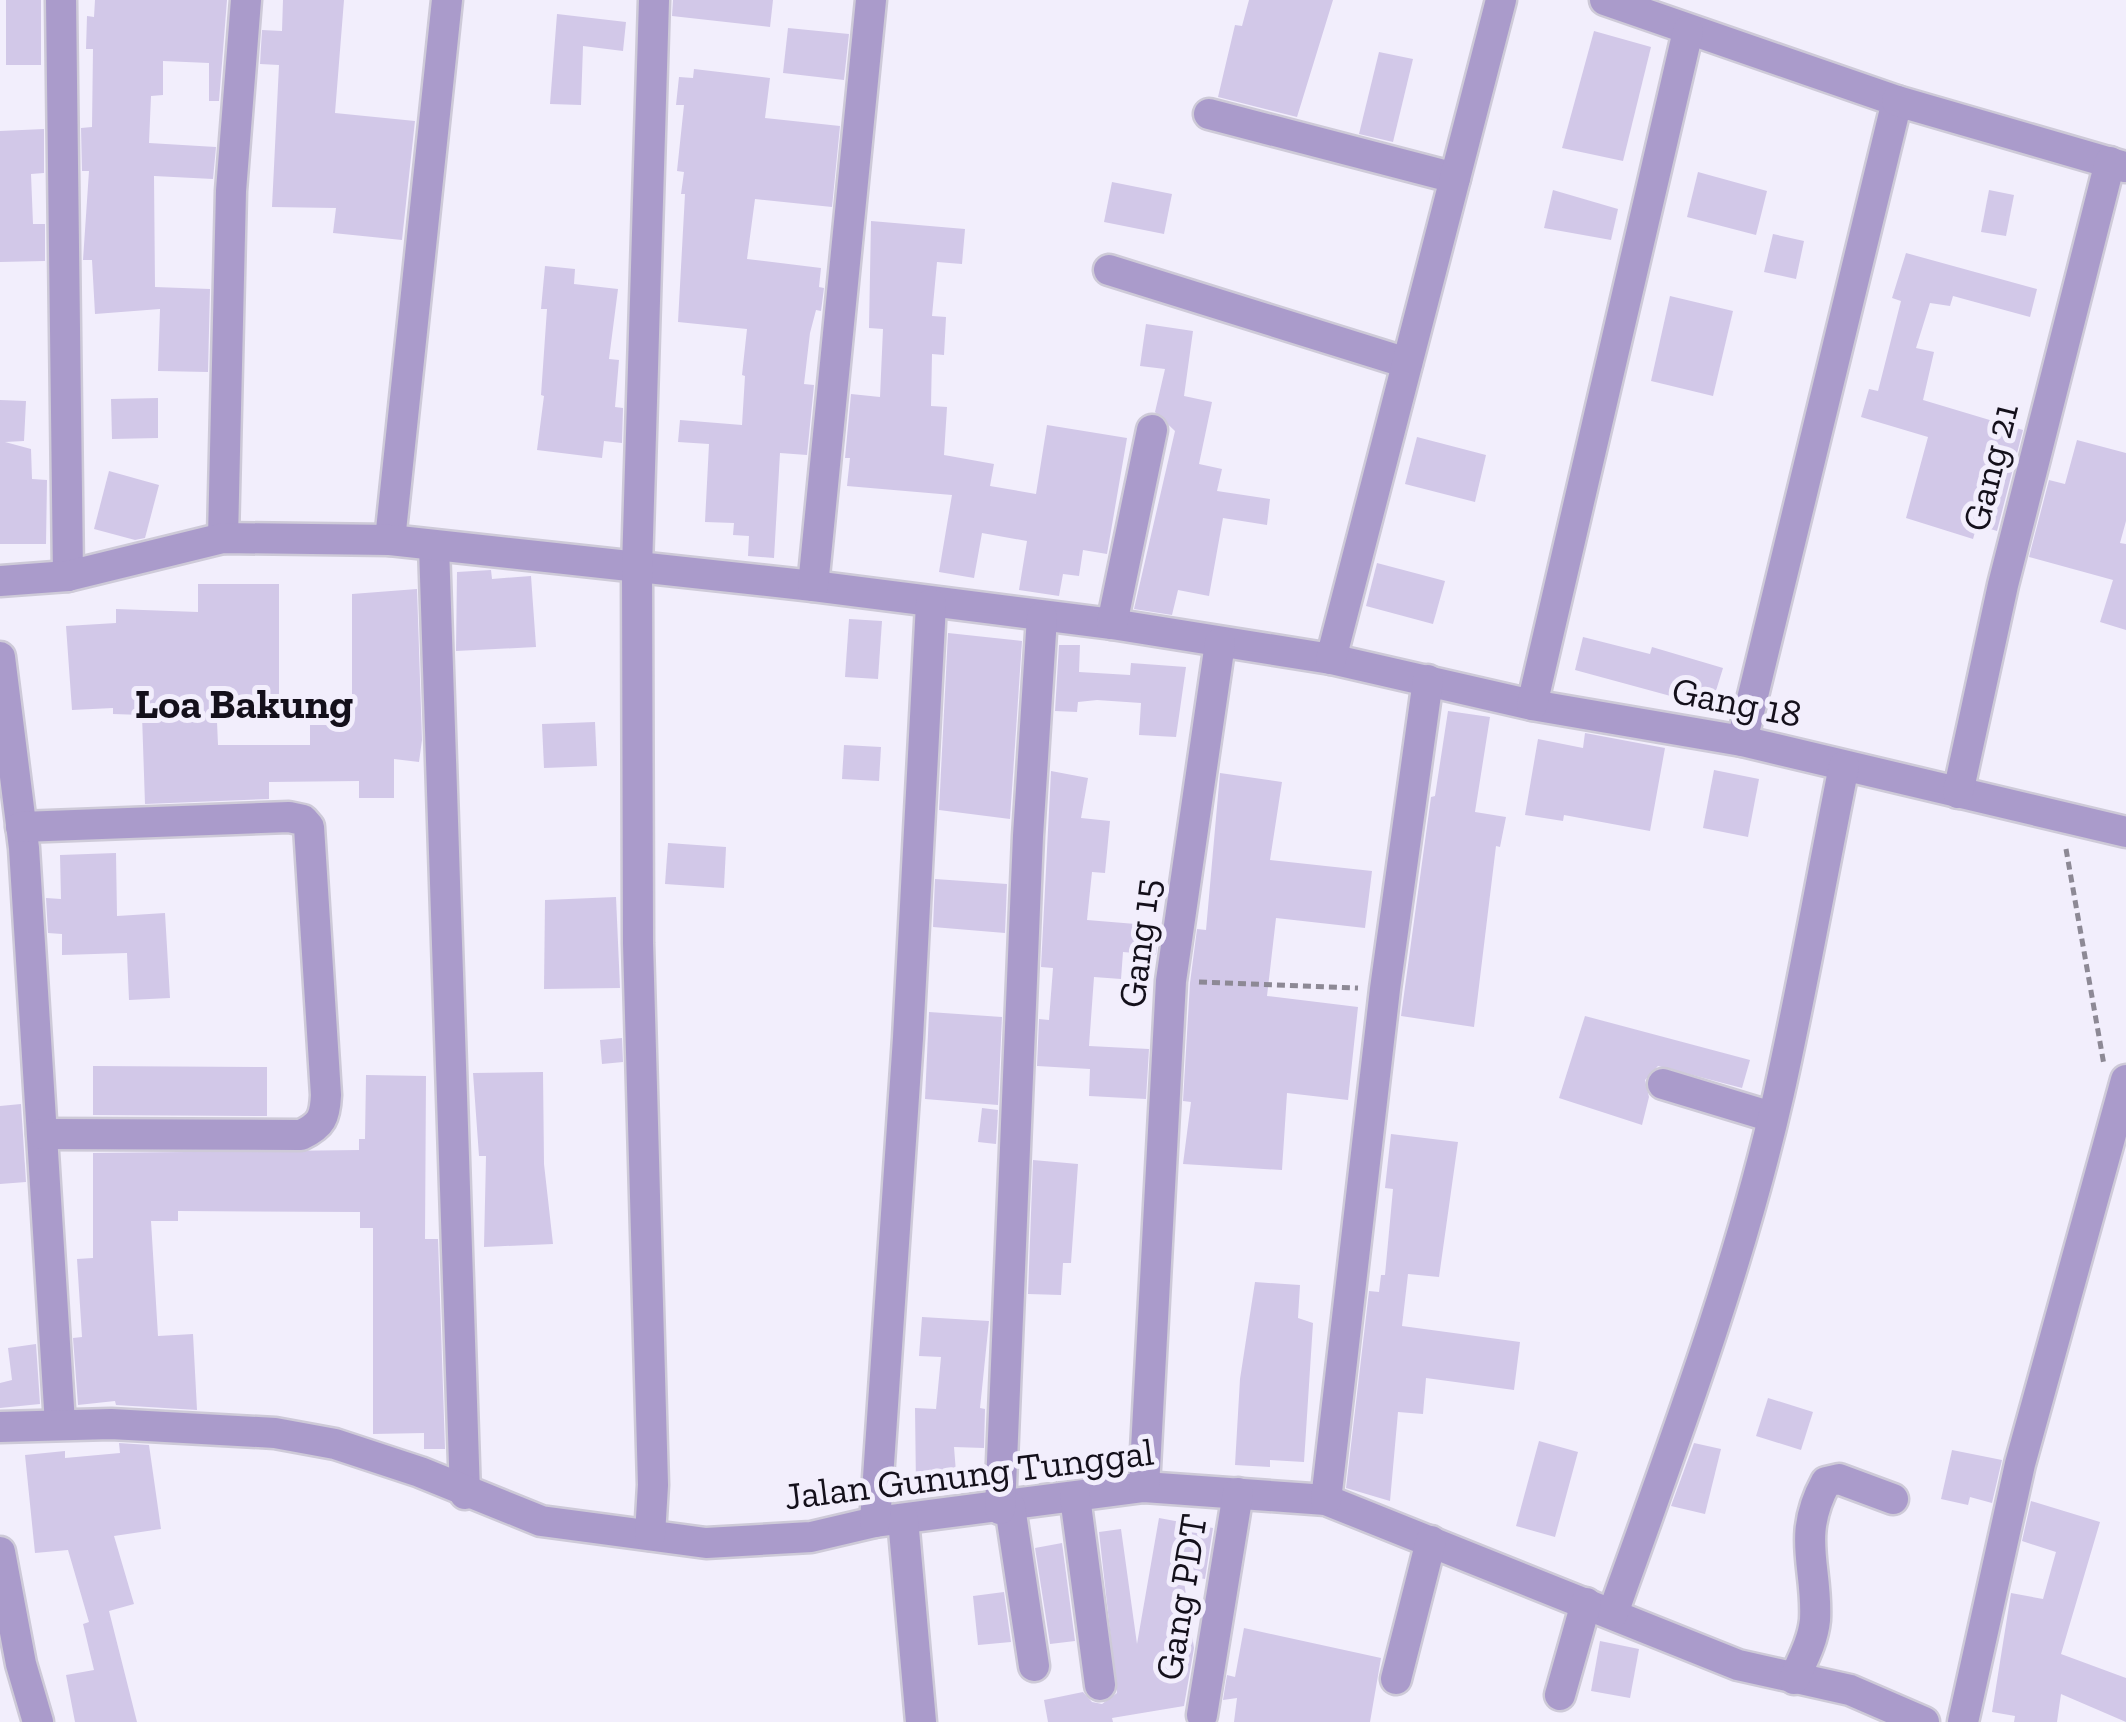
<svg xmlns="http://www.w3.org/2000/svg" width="2126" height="1722" font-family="'Zilla Slab',serif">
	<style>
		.building { fill: #d2c8e8 }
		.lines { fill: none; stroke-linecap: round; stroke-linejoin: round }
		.minor-casing { stroke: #cecad8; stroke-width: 35 }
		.path { stroke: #8d8995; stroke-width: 5; stroke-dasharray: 8 5; stroke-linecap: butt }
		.minor { stroke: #aa9bcb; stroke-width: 30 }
		.labels { text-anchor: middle; stroke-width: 10; stroke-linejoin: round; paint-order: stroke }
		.street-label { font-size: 38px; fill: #14101b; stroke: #f2eefc }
		.quarter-label { font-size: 42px; font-weight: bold; fill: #14101b; stroke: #f2eefc }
	</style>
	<rect width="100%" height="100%" fill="#f2eefc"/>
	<!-- building -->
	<g class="building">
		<rect x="6" y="0" width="35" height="65"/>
		<path d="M95,0H227L219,101H209V63L163,61V95L151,96L149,143L216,147L213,179L154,176L155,287L210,289L208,372L158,371L160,309L95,314L92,260H83L89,171H82L81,128L92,127L93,49H86L87,16L94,17Z"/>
		<path d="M283,0H344L335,113L415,121L402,240L333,233L336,208L272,207L279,65L260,64L262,30L282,31Z"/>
		<path d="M673,0H773L770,27L672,16Z"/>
		<path d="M1249,0H1333L1297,117L1218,97L1235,25L1242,26Z"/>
		<path d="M557,14L626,22L623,51L583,46L581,105L550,104Z"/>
		<path d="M788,28L849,34L844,80L783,73Z"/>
		<path d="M1594,31L1651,47L1623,161L1562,148Z"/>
		<path d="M1379,52L1413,59L1393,142L1359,134Z"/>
		<path d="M694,69L770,78L765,118L840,126L832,207L755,199L747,259L821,268L819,287L824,288L821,311L816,310L810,333L804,384L814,385L807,455L780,453L774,558L748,556L749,536L733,535L734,523L705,522L709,444L678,442L680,420L742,425L745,376L742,375L747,329L678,322L685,194H681L684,172L677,171L684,105H676L679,77L693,78Z"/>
		<path d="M44,129V173L31,174L33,224H45V261L0,262V131Z"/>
		<path d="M1698,172L1767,191L1756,235L1687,217Z"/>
		<path d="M1112,182L1172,194L1164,234L1104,222Z"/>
		<path d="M1553,190L1618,209L1611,240L1544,228Z"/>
		<path d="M1989,190L2014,195L2006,236L1981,232Z"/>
		<path d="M871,221L965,229L962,264L937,262L932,316L946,317L944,355L932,354L931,406L947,407L944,455L994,464L990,486L1036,494L1047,425L1127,438L1107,554L1083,550L1079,576L1063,574L1059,596L1019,590L1027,541L982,533L974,578L939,572L952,495L847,486L850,458H845L851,394L880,397L883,329L869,328Z"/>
		<path d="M1773,234L1804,241L1796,279L1764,272Z"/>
		<path d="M1906,253L2037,289L2030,317L1953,296L1950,306L1930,303L1916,348L1934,352L1923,400L2023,430L1997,531L1977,525L1973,539L1906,518L1928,437L1861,417L1869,389L1878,391L1901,301L1892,298Z"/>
		<path d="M545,266L575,269L574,284L618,289L609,359L619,360L615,407L623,408L622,443L604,441L602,458L537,450L544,396L541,395L547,309H541Z"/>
		<path d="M1670,296L1733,311L1713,396L1651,381Z"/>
		<path d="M1146,324L1193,331L1184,396L1212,402L1199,464L1222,469L1217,491L1270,499L1267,525L1223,518L1209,596L1178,590L1172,615L1134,609L1175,431L1155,412L1165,369L1140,366Z"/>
		<path d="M158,398V438L112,439L111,399Z"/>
		<path d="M0,400L26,401L24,441L5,442L31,449L32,479L47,480L46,544H0Z"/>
		<path d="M1417,437L1486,455L1475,502L1405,484Z"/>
		<path d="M2077,440L2126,453V521L2120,543L2126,544V630L2100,622L2113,580L2029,557L2049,480L2065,484Z"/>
		<path d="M109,471L159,485L145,538L135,540L94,529Z"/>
		<path d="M1377,563L1445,581L1433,624L1366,606Z"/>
		<path d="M491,570L492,579L531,576L536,647L456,651L457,572Z"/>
		<path d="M198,584H279V697L216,698L218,745H310V725H352V594L417,589L422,740L419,762L394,759V798H359V781L269,782V799L145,804L142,715L113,714V708L72,710L66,626L116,623V609L198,612Z"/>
		<path d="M849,619L882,621L878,679L845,677Z"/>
		<path d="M948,633L1022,641L1010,819L939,810Z"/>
		<path d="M1583,637L1650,654L1652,647L1723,668L1711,707L1575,670Z"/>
		<path d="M1059,645H1080L1079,672L1130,675L1131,663L1186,667L1176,737L1139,735L1141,703L1097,700L1078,702L1077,712L1055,711Z"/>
		<path d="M1448,711L1490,717L1475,812L1506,817L1500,847L1496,846L1474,1027L1401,1016L1431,797L1435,796Z"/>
		<path d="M595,722L597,766L544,768L542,724Z"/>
		<path d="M1585,733L1665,748L1650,831L1564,815L1563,821L1525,815L1538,739L1583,748Z"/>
		<path d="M844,745L881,747L879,781L842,779Z"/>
		<path d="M1714,770L1759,779L1748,837L1703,828Z"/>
		<path d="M1051,771L1088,778L1081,818L1110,821L1105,873L1092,872L1087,920L1160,926L1156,955L1123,952L1121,979L1094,977L1089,1046L1149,1049L1146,1099L1089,1096L1090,1069L1037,1066L1039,1019L1049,1020L1053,968L1041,967Z"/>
		<path d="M1220,773L1282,782L1270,860L1372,871L1365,928L1276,918L1267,996L1358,1007L1348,1100L1287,1093L1282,1170L1183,1164L1191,1102L1183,1101L1190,983L1197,929L1206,930Z"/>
		<path d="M668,843L726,847L724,888L665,884Z"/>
		<path d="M116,853L117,916L165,913L170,998L129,1000L127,953L62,955V934L48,933L46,898L61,899L60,855Z"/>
		<path d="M935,879L1007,884L1005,933L933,927Z"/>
		<path d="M616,897L620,988L544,989L545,900Z"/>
		<path d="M929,1012L1002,1017L998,1105L925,1099Z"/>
		<path d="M1585,1016L1750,1060L1742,1088L1658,1066L1645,1080L1649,1097L1642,1125L1559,1098Z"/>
		<path d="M622,1038L623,1062L602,1064L600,1040Z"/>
		<path d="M93,1066L267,1067V1116L93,1115Z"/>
		<path d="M543,1072L544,1164L553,1244L484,1247L486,1156H479L473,1073Z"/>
		<path d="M366,1075L426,1076L425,1239H438L445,1449H424V1433L373,1434V1228H360V1212L178,1211V1221H151L158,1336L193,1334L197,1410L116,1405L115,1401L78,1405L73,1338L82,1337L77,1259L93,1258V1153L359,1150V1139H365Z"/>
		<path d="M21,1104L26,1182L0,1184V1106Z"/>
		<path d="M982,1108L998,1110L996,1144L978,1142Z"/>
		<path d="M1391,1134L1458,1142L1439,1277L1408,1274L1402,1326L1520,1342L1514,1390L1426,1378L1423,1414L1398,1412L1390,1501L1346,1488L1369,1291L1379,1292L1381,1275H1385L1393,1189L1385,1188Z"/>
		<path d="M1033,1160L1078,1164L1071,1263H1063L1061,1295L1028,1294Z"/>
		<path d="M1255,1282L1300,1285L1298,1318L1313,1323L1304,1462L1270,1460V1467L1235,1465L1240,1379Z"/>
		<path d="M922,1317L989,1321L980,1408L985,1409L984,1448L954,1447L957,1485L916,1487L915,1408L936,1409L941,1357L919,1356Z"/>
		<path d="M36,1344L40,1404L0,1408V1383L12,1380L8,1348Z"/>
		<path d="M1768,1398L1813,1412L1801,1450L1756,1436Z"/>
		<path d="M1539,1441L1578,1452L1555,1537L1516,1526Z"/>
		<path d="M119,1443L149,1445L161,1529L114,1536L134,1604L109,1611L137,1722H75L66,1675L94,1670L83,1624L89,1622L68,1550L35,1553L25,1455L65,1451V1458L120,1453Z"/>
		<path d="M1694,1443L1721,1449L1705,1514L1671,1506Z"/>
		<path d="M1952,1450L2002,1460L1992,1503L1970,1497L1968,1505L1941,1499Z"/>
		<path d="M2031,1501L2100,1522L2061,1654L2126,1678V1722L2061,1694L2057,1722H2014L2015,1716L1992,1712L2011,1593L2043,1599L2056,1552L2022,1541Z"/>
		<path d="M1159,1518L1213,1528L1205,1579L1183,1575L1194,1648L1184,1706L1112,1718L1113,1722H1048L1044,1700L1083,1692L1092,1702L1102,1704L1117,1693L1099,1532L1121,1529L1137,1644Z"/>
		<path d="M1062,1543L1075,1641L1050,1644L1035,1548Z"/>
		<path d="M1004,1592L1011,1642L978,1645L973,1596Z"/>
		<path d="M1244,1628L1381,1658L1370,1722H1234L1237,1698L1223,1700L1227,1675L1235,1677Z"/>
		<path d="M1600,1641L1639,1649L1630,1698L1591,1691Z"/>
	</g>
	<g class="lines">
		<!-- minor casing -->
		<g class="minor-casing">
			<g id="minor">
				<path d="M61,0L68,576"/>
				<path d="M1605,0L1897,101L1742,741"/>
				<path d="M1897,101L2125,167"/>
				<path d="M1209,114L1455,178"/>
				<path d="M1109,270L1407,363"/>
				<path d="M223,538L231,191L246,0"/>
				<path d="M390,540L447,0"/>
				<path d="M434,546L465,1494"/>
				<path d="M0,581L68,576L223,538L390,540L813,586L1112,624L1331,659L1532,705L1742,741L2126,832"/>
				<path d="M813,586L871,0"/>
				<path d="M1112,624L1152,430"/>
				<path d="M0,657L24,848L60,1424"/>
				<path d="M1331,659L1501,0"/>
				<path d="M1532,705L1688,31"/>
				<path d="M1958,793L2003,585L2110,162"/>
				<path d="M21,827L289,817L303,820L309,827L326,1095C325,1117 322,1125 301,1135L42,1134"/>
				<path d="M1663,1084L1772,1117"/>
				<path d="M0,1427L111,1424L275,1433L335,1444L420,1472L541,1521L706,1543L811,1537L875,1522L1144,1487L1326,1500L1738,1665L1850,1690L1924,1722"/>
				<path d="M1144,1487L1171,981L1220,643"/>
				<path d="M1075,1497L1100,1685"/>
				<path d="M1326,1500L1385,989L1428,680"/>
				<path d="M1010,1507L1034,1666"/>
				<path d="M1000,1509L1028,836L1042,617"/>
				<path d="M903,1519L921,1722"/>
				<path d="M875,1522L908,1038L931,604"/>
				<path d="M650,1535L653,1485L638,943L637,568L654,0"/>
				<path d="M0,1552L21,1664L38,1722"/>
				<path d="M1613,1613C1674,1442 1739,1270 1779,1093C1803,985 1822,875 1844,766"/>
				<path d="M1396,1679L1431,1541"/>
				<path d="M1794,1679C1802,1661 1813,1641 1815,1620C1818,1567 1796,1537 1826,1482L1839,1479L1893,1499"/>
				<path d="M1560,1695L1586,1603"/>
				<path d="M1202,1715L1238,1493"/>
				<path d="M1963,1722L2020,1464L2126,1080"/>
			</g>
		</g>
		<!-- path -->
		<g class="path">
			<path d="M2066,849L2104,1065"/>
			<path d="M1199,982L1358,988"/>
		</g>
		<!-- minor -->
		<use href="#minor" class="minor"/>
	</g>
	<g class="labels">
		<!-- street labels -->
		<g class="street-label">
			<text transform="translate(1990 467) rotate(-76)" y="13">Gang 21</text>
			<text transform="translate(1737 702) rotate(11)" y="13">Gang 18</text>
			<text transform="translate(1139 943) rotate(-83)" y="13">Gang 15</text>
			<text transform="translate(969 1474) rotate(-7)" y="13">Jalan Gunung Tunggal</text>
			<text transform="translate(1181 1597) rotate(-81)" y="13">Gang PDT</text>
		</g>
		<!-- quarter labels -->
		<g class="quarter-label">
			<text x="244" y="718">Loa Bakung</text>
		</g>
	</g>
</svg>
